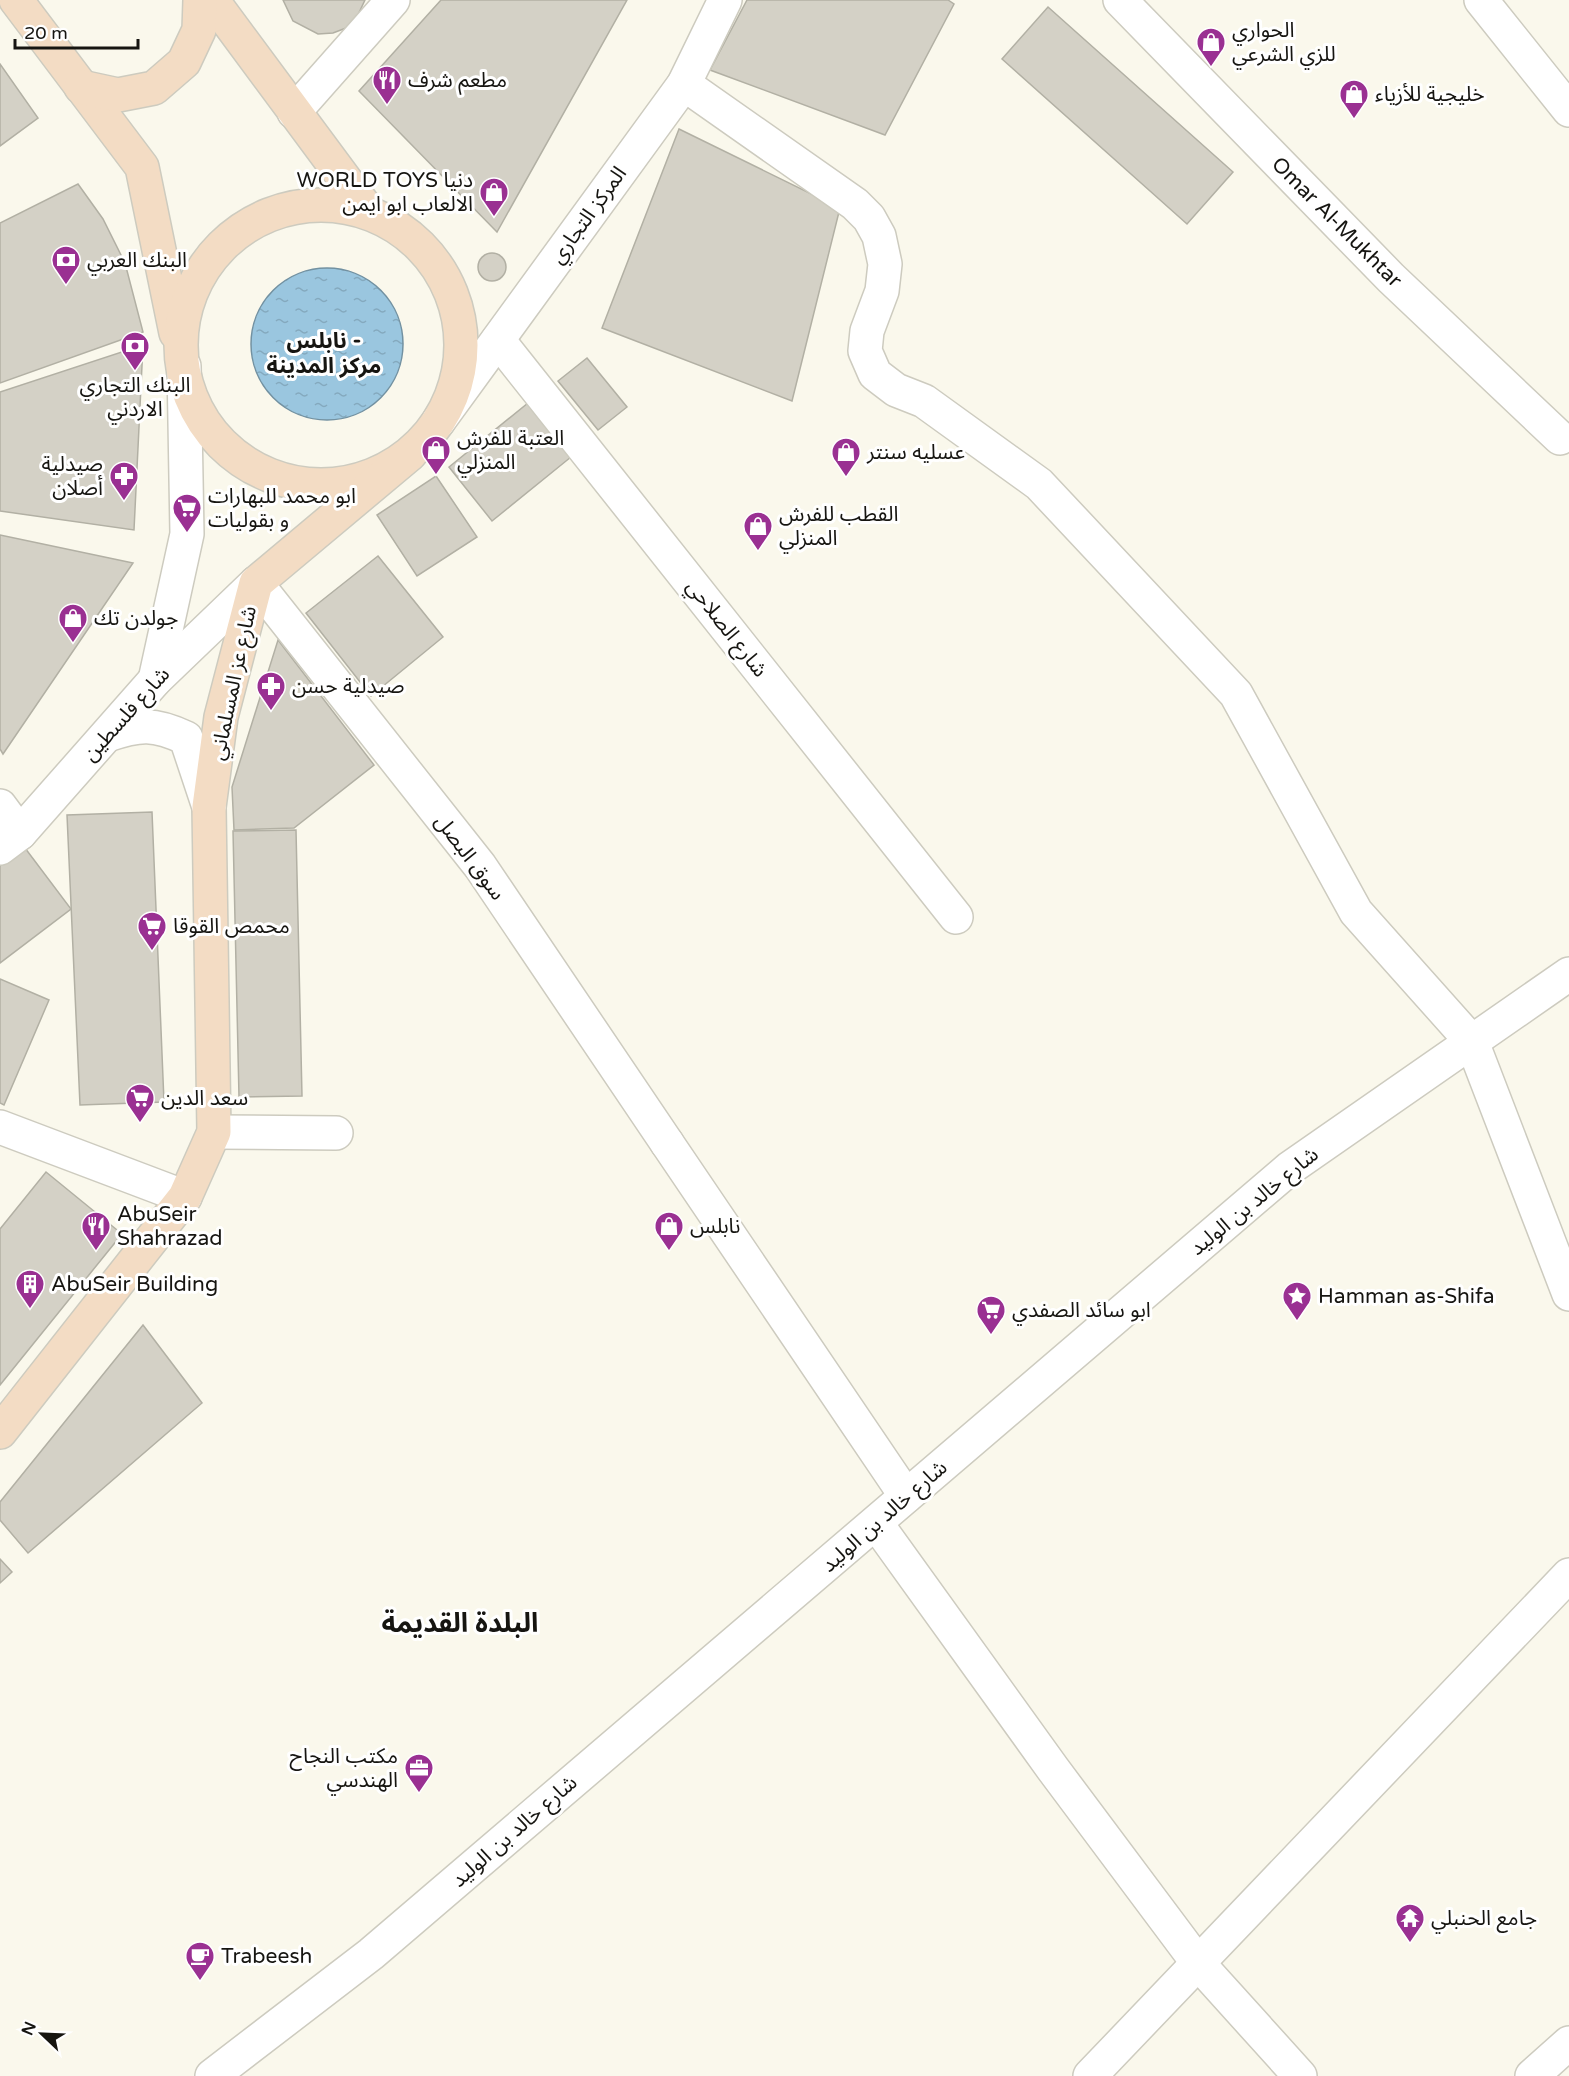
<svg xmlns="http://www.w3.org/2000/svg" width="1569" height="2076" font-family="'Varela Round','Noto Sans Arabic',sans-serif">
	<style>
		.water { fill: url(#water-ripples); stroke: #7291a1; stroke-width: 1.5 }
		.building { fill: #d4d1c6; stroke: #b2b0a4; stroke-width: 1.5 }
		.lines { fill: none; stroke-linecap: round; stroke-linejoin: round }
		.pedestrian-casing { stroke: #cdcbbf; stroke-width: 36 }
		.minor-casing { stroke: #cdcbbf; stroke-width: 36 }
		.secondary-casing { stroke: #cdcbbf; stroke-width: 36 }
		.pedestrian { stroke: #fff; stroke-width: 33 }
		.minor { stroke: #fff; stroke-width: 33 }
		.secondary { stroke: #f3dcc4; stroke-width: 33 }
		.labels { text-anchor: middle; stroke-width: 6; stroke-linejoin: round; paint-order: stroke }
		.poi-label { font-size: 21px; fill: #161511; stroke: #fff; text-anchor: start }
		.street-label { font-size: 21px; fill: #161511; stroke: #fff }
		.neighbourhood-label { font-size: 22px; font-weight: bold; fill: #161511; stroke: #fff }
		.district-label { font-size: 27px; font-weight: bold; fill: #161511; stroke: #fff }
	</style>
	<defs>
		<pattern id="water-ripples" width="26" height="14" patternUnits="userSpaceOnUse" patternTransform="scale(1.5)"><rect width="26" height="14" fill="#9ac6df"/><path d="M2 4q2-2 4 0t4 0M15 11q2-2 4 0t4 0" fill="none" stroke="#84a9be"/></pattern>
	</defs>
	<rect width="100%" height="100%" fill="#faf8ec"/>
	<!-- water -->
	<circle class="water" cx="327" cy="344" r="76"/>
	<!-- building -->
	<g class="building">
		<path d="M283,0H365L356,19L346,28L333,33L318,34L293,21Z"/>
		<path d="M441,0H627L497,232L359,91Z"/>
		<path d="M747,0H948L954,4L885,135L710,70Z"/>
		<path d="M1048,7L1233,172L1187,224L1002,59Z"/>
		<path d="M0,64L38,118L0,146Z"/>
		<path d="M679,129L840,208L792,401L602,328Z"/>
		<path d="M78,184L103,219L125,263L143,332L0,383V223Z"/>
		<circle cx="492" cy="267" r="14"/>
		<path d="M143,345L134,530L0,511V392Z"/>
		<path d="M587,358L627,407L598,430L558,381Z"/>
		<path d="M528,403L571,457L492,521L449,467Z"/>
		<path d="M436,476L477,537L417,576L377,515Z"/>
		<path d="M0,535L133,563L3,754L0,749Z"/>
		<path d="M378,556L443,637L371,696L306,613Z"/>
		<path d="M278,640L374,765L294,828L234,830L232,787Z"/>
		<path d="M152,812L164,1102L80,1105L67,815Z"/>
		<path d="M296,830L302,1096L239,1097L233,831Z"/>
		<path d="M22,844L71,909L0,963V861Z"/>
		<path d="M0,979L49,1000L4,1105L0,1103Z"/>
		<path d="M46,1172L122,1234L0,1385V1229Z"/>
		<path d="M143,1325L202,1403L28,1553L0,1520V1502Z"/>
		<path d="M0,1559L12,1572L0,1583Z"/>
	</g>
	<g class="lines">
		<!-- pedestrian casing -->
		<g class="pedestrian-casing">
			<g id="pedestrian">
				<path d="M498,340L956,917"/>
				<path d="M256,583L480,866L667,1143"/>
				<path d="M212,2076L371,1954L1290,1168L1569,974"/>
			</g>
		</g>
		<!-- minor casing -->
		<g class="minor-casing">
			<g id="minor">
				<path d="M1120,0L1391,278L1560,438"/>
				<path d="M1481,0L1569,110"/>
				<path d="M684,84L855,204L869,218L879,236L885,264L882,291L867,331L865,351L875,374L896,390L924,401L1039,484L1236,694L1356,912L1472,1042L1569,1294"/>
				<path d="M294,112L393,0"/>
				<path d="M438,422L684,84L725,0"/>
				<path d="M155,680L187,534L184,366"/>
				<path d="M107,735C140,724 154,723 186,738L209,807"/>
				<path d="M0,806L20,833"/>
				<path d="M0,848L20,833L155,680L256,583"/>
				<path d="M0,1127L185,1197"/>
				<path d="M214,1132L336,1133"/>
				<path d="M667,1143L906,1496"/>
				<path d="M876,1523L1053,1769L1198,1963L1300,2076"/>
				<path d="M1090,2076L1569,1575"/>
				<path d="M1532,2076L1569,2043"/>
			</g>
		</g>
		<!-- secondary casing -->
		<g class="secondary-casing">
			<g id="secondary">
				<path d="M16,0L142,167L176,333"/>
				<path d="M212,0L369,212"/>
				<path d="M81,87L118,95L154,88L184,62L199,30L200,0"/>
				<circle cx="321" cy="345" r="140"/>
				<path d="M0,1432L185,1197L214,1132L209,807L221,717L256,583L410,454"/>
			</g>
		</g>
		<!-- pedestrian -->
		<use href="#pedestrian" class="pedestrian"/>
		<!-- minor -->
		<use href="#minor" class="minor"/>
		<!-- secondary -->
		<use href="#secondary" class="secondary"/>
	</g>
	<!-- icons -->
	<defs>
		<g id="shop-pin" transform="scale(1.5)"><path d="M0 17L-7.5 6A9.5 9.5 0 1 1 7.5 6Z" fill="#9a3092" stroke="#fff"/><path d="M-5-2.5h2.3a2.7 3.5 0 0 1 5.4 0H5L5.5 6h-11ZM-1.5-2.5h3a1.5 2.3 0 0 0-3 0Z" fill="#fff"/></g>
		<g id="restaurant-pin" transform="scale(1.5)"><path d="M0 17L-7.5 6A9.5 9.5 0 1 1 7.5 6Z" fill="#9a3092" stroke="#fff"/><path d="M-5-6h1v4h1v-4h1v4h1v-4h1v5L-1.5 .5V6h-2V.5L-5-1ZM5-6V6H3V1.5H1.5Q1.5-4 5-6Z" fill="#fff"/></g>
		<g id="bank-pin" transform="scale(1.5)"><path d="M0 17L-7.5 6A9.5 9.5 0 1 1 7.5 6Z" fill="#9a3092" stroke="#fff"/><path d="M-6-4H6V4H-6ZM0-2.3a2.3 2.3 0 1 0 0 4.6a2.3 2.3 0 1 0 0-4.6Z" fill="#fff"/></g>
		<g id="pharmacy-pin" transform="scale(1.5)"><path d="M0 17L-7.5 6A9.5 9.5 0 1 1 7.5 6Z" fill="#9a3092" stroke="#fff"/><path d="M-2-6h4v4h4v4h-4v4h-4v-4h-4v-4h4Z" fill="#fff"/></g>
		<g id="supermarket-pin" transform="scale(1.5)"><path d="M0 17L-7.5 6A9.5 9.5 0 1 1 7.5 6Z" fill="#9a3092" stroke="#fff"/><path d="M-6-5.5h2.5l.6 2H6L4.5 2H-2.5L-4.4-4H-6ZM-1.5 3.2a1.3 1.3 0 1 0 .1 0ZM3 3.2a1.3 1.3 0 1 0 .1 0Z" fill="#fff"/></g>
		<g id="building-pin" transform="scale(1.5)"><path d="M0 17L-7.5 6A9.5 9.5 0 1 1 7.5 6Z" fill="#9a3092" stroke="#fff"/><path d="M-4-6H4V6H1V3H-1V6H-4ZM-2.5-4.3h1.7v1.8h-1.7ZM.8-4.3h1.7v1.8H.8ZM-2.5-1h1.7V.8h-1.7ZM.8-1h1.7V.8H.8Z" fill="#fff"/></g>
		<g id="sight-pin" transform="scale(1.5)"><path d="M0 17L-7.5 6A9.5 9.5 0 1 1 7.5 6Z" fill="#9a3092" stroke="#fff"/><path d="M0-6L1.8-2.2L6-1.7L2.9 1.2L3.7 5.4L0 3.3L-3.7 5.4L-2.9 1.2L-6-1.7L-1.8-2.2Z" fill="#fff"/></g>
		<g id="office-pin" transform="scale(1.5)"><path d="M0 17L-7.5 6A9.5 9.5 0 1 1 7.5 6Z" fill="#9a3092" stroke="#fff"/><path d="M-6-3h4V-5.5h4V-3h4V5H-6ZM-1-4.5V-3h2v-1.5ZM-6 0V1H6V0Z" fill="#fff"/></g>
		<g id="temple-pin" transform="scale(1.5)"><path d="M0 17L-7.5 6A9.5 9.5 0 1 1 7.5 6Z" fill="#9a3092" stroke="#fff"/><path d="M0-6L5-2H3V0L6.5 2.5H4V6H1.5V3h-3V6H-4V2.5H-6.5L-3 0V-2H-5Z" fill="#fff"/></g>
		<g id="cafe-pin" transform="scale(1.5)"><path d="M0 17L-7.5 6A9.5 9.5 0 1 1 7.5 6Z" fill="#9a3092" stroke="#fff"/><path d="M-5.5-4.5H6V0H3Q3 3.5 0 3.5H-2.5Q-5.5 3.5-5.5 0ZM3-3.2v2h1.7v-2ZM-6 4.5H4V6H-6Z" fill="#fff"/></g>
	</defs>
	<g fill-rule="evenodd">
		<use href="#shop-pin" x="1211" y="42"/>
		<use href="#restaurant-pin" x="387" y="80"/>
		<use href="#shop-pin" x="1354" y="94"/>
		<use href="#shop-pin" x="494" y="192"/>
		<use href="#bank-pin" x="66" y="260"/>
		<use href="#bank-pin" x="135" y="346"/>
		<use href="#shop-pin" x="436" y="450"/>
		<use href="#shop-pin" x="846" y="452"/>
		<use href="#pharmacy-pin" x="124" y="476"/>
		<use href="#supermarket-pin" x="187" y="508"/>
		<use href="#shop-pin" x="758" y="526"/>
		<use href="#shop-pin" x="73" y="618"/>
		<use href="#pharmacy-pin" x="271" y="686"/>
		<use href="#supermarket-pin" x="152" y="926"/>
		<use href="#supermarket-pin" x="140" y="1098"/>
		<use href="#restaurant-pin" x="96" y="1226"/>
		<use href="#shop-pin" x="669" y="1226"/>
		<use href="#building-pin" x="30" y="1284"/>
		<use href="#sight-pin" x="1297" y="1296"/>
		<use href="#supermarket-pin" x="991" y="1310"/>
		<use href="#office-pin" x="419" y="1768"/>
		<use href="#temple-pin" x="1410" y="1918"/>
		<use href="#cafe-pin" x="200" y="1956"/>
	</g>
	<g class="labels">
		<!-- poi labels -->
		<g class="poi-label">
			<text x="1232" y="37">الحواري<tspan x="1232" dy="24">للزي الشرعي</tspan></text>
			<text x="408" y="87">مطعم شرف</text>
			<text x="1375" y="101">خليجية للأزياء</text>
			<text x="473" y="187" text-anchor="end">WORLD TOYS دنيا<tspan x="473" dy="24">الالعاب ابو ايمن</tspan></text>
			<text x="87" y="267">البنك العربي</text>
			<text x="135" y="392" text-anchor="middle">البنك التجاري<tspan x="135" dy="24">الاردني</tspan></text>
			<text x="457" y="445">العتبة للفرش<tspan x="457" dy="24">المنزلي</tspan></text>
			<text x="867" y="459">عسليه سنتر</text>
			<text x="103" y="471" text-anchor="end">صيدلية<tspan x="103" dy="24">أصلان</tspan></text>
			<text x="208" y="503">ابو محمد للبهارات<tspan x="208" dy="24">و بقوليات</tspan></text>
			<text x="779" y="521">القطب للفرش<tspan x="779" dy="24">المنزلي</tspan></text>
			<text x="94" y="625">جولدن تك</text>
			<text x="292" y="693">صيدلية حسن</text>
			<text x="173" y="933">محمص القوقا</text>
			<text x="161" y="1105">سعد الدين</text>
			<text x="117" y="1221">AbuSeir<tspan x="117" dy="24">Shahrazad</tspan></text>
			<text x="690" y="1233">نابلس</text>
			<text x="51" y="1291">AbuSeir Building</text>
			<text x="1318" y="1303">Hamman as-Shifa</text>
			<text x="1012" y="1317">ابو سائد الصفدي</text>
			<text x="398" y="1763" text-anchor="end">مكتب النجاح<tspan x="398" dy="24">الهندسي</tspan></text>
			<text x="1431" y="1925">جامع الحنبلي</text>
			<text x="221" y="1963">Trabeesh</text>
		</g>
		<!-- street labels -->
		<g class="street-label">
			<text transform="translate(588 215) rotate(-54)" y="7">المركز التجاري</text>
			<text transform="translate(1337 222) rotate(45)" y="7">Omar Al-Mukhtar</text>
			<text transform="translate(727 628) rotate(52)" y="7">شارع الصلاحي</text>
			<text transform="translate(233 683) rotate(-78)" y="7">شارع عز المسلماني</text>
			<text transform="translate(126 714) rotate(-48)" y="7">شارع فلسطين</text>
			<text transform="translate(470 857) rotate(53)" y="7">سوق البصل</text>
			<text transform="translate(1254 1201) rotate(-39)" y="7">شارع خالد بن الوليد</text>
			<text transform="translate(884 1516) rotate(-41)" y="7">شارع خالد بن الوليد</text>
			<text transform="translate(514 1831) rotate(-41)" y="7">شارع خالد بن الوليد</text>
		</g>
		<!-- neighbourhood labels -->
		<g class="neighbourhood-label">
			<text x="324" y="348">نابلس -<tspan x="324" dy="25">مركز المدينة</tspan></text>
		</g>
		<!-- district labels -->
		<g class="district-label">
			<text x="460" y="1632">البلدة القديمة</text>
		</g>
	</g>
	<!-- north arrow -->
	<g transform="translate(42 2034) rotate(293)" stroke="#ffffff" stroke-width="4.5" paint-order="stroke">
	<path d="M0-4.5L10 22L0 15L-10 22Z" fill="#161511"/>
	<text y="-9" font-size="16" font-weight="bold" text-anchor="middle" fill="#161511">N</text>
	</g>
	<!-- scale -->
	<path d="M15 39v9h123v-9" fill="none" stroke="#161511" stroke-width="3"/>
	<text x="24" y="39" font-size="18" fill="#161511" stroke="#ffffff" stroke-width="4.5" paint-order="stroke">20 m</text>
</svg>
